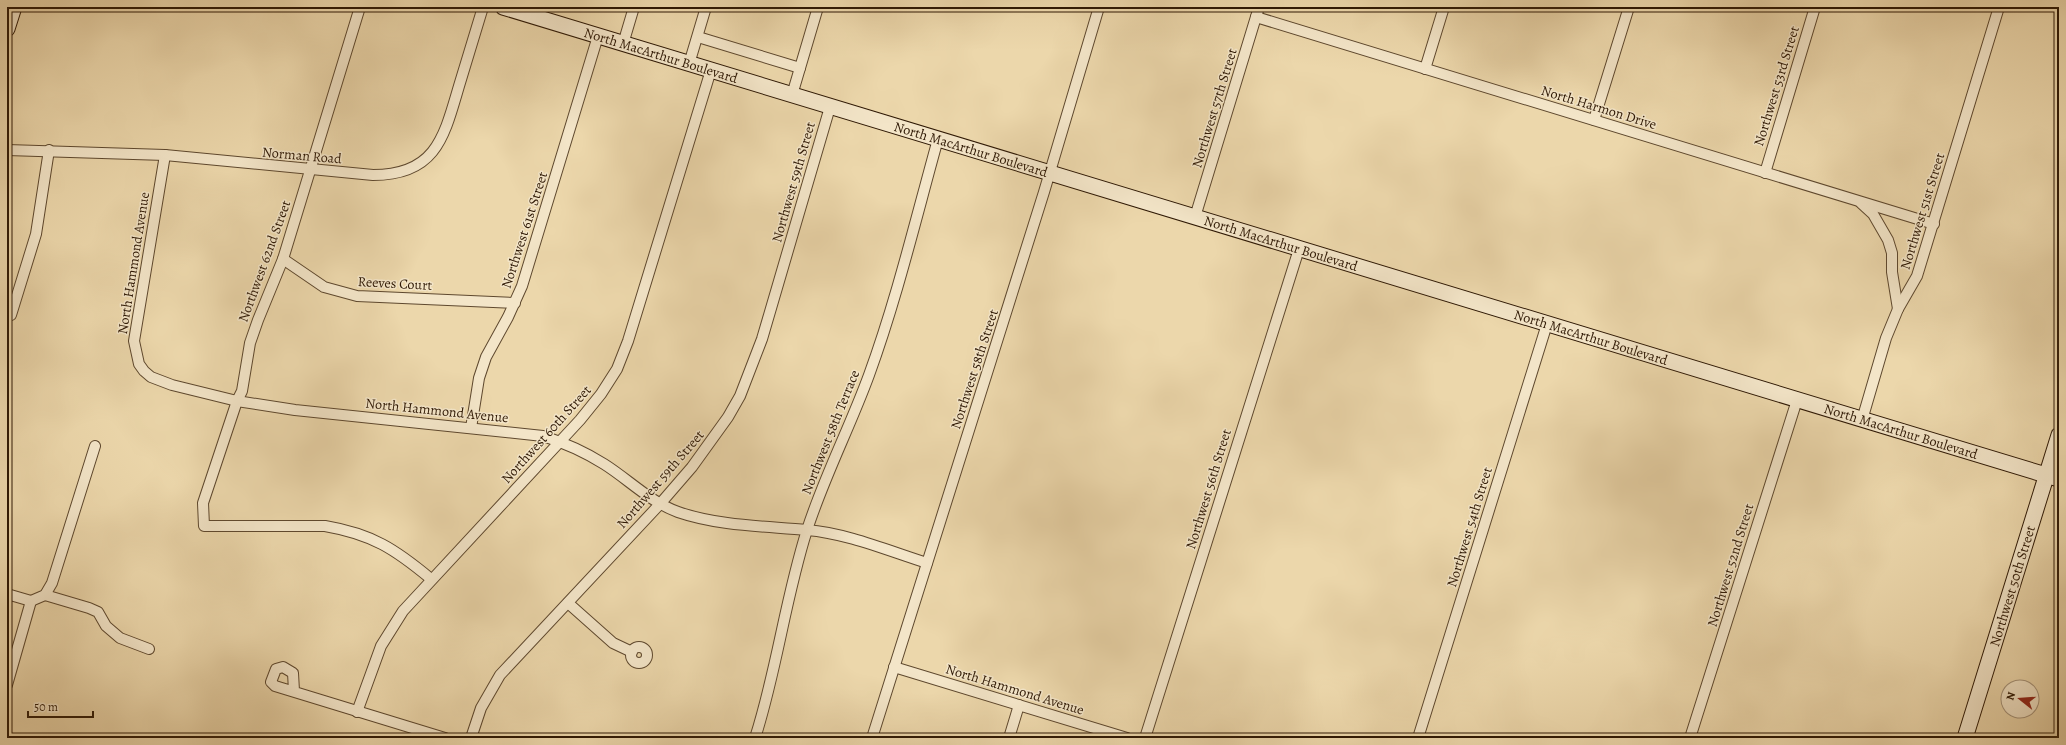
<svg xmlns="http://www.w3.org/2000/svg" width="2066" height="745" font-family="Alegreya,serif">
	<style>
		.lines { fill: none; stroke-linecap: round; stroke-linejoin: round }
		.minor-casing { stroke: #5e482e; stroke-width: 12 }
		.secondary-casing { stroke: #2f1905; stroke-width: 17 }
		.minor { stroke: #f3e5c8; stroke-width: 10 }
		.secondary { stroke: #f3e5c8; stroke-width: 15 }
		.labels { text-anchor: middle; stroke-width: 3; stroke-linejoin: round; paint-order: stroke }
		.street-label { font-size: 14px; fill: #2f1905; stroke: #f3e5c8 }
	</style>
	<rect width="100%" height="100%" fill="#ecd7ab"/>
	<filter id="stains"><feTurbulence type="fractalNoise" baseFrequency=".005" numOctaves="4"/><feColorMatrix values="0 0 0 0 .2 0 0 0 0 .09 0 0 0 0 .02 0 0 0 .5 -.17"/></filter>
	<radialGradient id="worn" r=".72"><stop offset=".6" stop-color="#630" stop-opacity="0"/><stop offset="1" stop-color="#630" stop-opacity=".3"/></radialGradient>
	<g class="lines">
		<!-- minor casing -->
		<g class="minor-casing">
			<g id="minor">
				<path d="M360,7L283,259L258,320L250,343L242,391L237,401L203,503L204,526H325C372,534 395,549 431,579"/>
				<path d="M1256,17L1934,224"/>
				<path d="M698,37L800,68"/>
				<path d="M623,44L634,7"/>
				<path d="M689,64L706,7"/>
				<path d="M1425,69L1444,7"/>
				<path d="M792,95L818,7"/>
				<path d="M1594,120L1629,7"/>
				<path d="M7,150L165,155L373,175C436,175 444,137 459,86C467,60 475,33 483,7"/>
				<path d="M165,155L134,341L139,364L144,371L151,377L172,385L237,401L295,410L543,436C565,443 585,452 604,464C628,479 650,502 678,512C719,526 764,526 807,530C846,533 889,551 927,563"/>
				<path d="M1765,173L1815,7"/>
				<path d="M1861,203L1873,214L1888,240L1892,253V272L1898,309"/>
				<path d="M1195,217L1259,7"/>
				<path d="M283,259L324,287L357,296L515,303"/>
				<path d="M11,315L36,234L49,150"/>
				<path d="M1862,420L1886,338L1898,309L1917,276L1999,7"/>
				<path d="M471,428L479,378L486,357L508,317L522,286L598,36"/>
				<path d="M7,594L31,601"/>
				<path d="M45,595L89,608L98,612L106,626L120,638L149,649"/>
				<path d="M31,601L45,595L52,583L95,446"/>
				<path d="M568,603L613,643L632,652"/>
				<circle cx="639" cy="655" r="8"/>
				<path d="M894,667L1127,738"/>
				<path d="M7,685L31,601"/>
				<path d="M294,691L293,673L283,667L276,669L271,682L275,686L445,738"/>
				<path d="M357,712L381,646L403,611L580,420L601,394L617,369L628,341L711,70"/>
				<path d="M471,738L481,708L500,675L660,504L692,467L728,417L740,396L762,339L830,107"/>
				<path d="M755,738C777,670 785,599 807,530C824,477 850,427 869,375C897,298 916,218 938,139"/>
				<path d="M872,738L1044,192L1099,7"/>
				<path d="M1009,738L1019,705"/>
				<path d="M1145,738L1299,249"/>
				<path d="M1418,738L1547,324"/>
				<path d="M1690,738L1797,400"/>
			</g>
		</g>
		<!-- secondary casing -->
		<g class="secondary-casing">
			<g id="secondary">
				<path d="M503,7L2059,479"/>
				<path d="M7,29L14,7"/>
				<path d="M1965,738L2059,435"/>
			</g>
		</g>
		<!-- minor -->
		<use href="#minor" class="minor"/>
		<!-- secondary -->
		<use href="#secondary" class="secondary"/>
	</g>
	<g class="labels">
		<!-- street labels -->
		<g class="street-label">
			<text transform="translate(661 55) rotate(17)" y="5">North MacArthur Boulevard</text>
			<text transform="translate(1776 86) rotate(-73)" y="5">Northwest 53rd Street</text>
			<text transform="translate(1599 107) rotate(17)" y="5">North Harmon Drive</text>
			<text transform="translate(1214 108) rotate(-73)" y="5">Northwest 57th Street</text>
			<text transform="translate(971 149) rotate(17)" y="5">North MacArthur Boulevard</text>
			<text transform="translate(302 155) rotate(5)" y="5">Norman Road</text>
			<text transform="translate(793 182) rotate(-74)" y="5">Northwest 59th Street</text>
			<text transform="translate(1922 211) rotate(-73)" y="5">Northwest 51st Street</text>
			<text transform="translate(524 230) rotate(-72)" y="5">Northwest 61st Street</text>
			<text transform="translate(1281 243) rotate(17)" y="5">North MacArthur Boulevard</text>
			<text transform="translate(264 261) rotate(-70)" y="5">Northwest 62nd Street</text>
			<text transform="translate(133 263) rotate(-81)" y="5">North Hammond Avenue</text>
			<text transform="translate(395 283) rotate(3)" y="5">Reeves Court</text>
			<text transform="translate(1591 337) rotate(17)" y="5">North MacArthur Boulevard</text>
			<text transform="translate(974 369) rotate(-72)" y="5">Northwest 58th Street</text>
			<text transform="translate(437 410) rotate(6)" y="5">North Hammond Avenue</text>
			<text transform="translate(1901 431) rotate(17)" y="5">North MacArthur Boulevard</text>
			<text transform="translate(830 432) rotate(-68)" y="5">Northwest 58th Terrace</text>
			<text transform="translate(546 434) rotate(-48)" y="5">Northwest 60th Street</text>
			<text transform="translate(660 479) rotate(-49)" y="5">Northwest 59th Street</text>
			<text transform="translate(1208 489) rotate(-73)" y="5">Northwest 56th Street</text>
			<text transform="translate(1469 527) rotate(-73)" y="5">Northwest 54th Street</text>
			<text transform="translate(1730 565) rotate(-73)" y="5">Northwest 52nd Street</text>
			<text transform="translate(2012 586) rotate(-73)" y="5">Northwest 50th Street</text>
			<text transform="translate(1015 689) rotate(17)" y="5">North Hammond Avenue</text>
		</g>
	</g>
	<!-- margin -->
	<rect width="2066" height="745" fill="none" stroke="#ecd7ab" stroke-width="24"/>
	<rect x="8" y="8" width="2050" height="729" fill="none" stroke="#2f1905" stroke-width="2"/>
	<rect x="12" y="12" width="2042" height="721" fill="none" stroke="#2f1905"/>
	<!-- north arrow -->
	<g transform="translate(2020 699) rotate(287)"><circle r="19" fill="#f3e5c8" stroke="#a5937a"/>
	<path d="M0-3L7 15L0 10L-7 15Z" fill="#8f2418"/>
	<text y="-6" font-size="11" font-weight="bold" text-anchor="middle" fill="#2f1905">N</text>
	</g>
	<!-- scale -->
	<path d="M28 711v6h65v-6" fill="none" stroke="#2f1905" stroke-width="2"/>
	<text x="34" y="711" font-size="12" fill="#2f1905" stroke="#f3e5c8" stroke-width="3" paint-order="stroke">50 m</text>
	<rect width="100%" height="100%" filter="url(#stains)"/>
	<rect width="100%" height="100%" fill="url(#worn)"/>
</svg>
